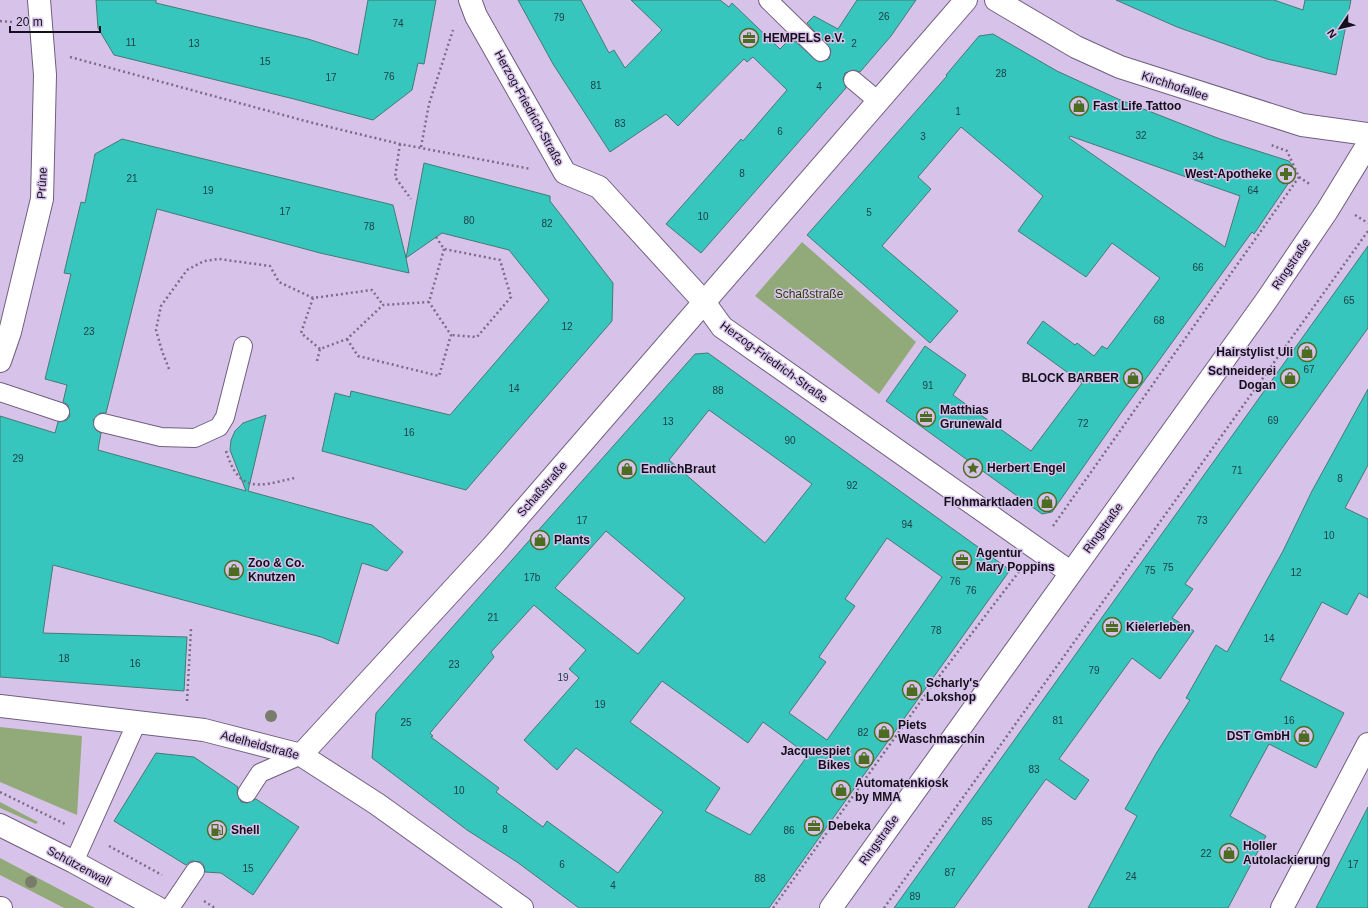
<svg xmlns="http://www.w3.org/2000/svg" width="1368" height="908" font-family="Arial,sans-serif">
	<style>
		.green { fill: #92a979 }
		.building { fill: #36c6bd; stroke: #477975; fill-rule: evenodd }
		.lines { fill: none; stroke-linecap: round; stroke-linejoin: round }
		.service-casing { stroke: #705f7f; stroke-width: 20 }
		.minor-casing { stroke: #705f7f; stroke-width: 24 }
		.secondary-casing { stroke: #705f7f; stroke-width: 24 }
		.path { stroke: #7a6c86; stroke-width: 2.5; stroke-dasharray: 2 3; stroke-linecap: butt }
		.service { stroke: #fff; stroke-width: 18 }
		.minor { stroke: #fff; stroke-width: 22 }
		.secondary { stroke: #fff; stroke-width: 22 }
		.tree { fill: #787c6a }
		.labels { text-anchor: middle; stroke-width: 3; stroke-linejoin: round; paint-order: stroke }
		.number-label { font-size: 10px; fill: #1d3c44 }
		.poi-label { font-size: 12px; font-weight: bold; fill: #150e1b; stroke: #d7c3e9; text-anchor: start }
		.street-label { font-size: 12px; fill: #150e1b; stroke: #d7c3e9 }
		.park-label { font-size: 12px; fill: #2a4102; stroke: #d7c3e9 }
	</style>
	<rect width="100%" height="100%" fill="#d7c3e9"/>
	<!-- green -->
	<g class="green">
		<path d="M802,242L916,342L879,394L755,296Z"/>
		<path d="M0,727L82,736L77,815L0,782Z"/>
		<path d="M0,802L38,822L36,824L0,808Z"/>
		<path d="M0,858L95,908H64L0,875Z"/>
	</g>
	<!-- building -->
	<g class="building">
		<path d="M96,0H156V3L308,39L358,55L368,0H436L424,64L418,63L412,90L373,120L294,99L114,55L98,28Z"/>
		<path d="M518,0H581L609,53L614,50L625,68L662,30L631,0H720L729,7L732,3L780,49L791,38L819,62L829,59L831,50L807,23L814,16L838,29L857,0H916L891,36L860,72L854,70L845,73L843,79L846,88L701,253L666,224L741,139L743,141L787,90L753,57L747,62L744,59L678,126L666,114L610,152L553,64Z"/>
		<path d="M1116,0H1274L1303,10L1305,0H1351L1336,75L1267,59L1177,27Z"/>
		<path d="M993,34L1057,71L1118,99L1220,139L1289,161L1296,172L1254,234L1252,232L1121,413L1052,512L1042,514L886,401L925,346L966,375L953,395L1031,451L1082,383L1027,343L1043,321L1075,345L1077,343L1094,356L1102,346L1107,349L1160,278L1112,243L1086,277L1018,231L1043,196L961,127L918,177L931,189L882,246L958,311L930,343L807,235L947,76L946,75L979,36ZM1070,136L1240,196L1225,247L1069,138Z"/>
		<path d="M122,139L393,205L406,258L424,163L550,196V201L613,283L612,321L466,490L322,451L335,393L350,397L351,391L450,415L549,300L509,250L442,233L406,258L409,273L320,253L157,209L106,413H100L93,420L96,430L101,433L98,450L246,491L230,450L231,440L235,431L243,423L266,415L248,491L372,525L403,552L387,571L362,563L338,644L321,637L53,565L43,633L187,637L184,691L0,677V416L55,433L58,422L67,420L70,416L68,405L63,402L67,385L45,379L71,274L64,273L81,202L85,203L95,154Z"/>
		<path d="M1368,246V328L1185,584L1193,589L1172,618L1194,631L1160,679L1132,658L1059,759L1089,780L1075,800L1046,779L954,908H894Z"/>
		<path d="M708,353L1010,570L769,908H579L517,862L467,830L372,758L376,713L695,354ZM709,410L812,484L765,543L669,460ZM606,531L685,598L638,654L555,588ZM887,538L942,577L827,740L789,713L826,662L819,657L855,606L845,599ZM534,605L586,650L569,669L579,678L524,740L557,770L576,748L663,812L618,873L547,821L543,827L496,792L499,788L431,737L433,736L430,733L494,657L491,652ZM662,681L748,743L763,722L808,755L750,835L705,811L720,788L630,722Z"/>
		<path d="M1368,389V465L1345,508L1368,519V598L1359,593L1347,615L1322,602L1280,680L1344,713L1316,768L1269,744L1230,816L1266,836L1228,908H1088L1137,816L1125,809L1157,752L1190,700L1186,698L1216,645L1227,652L1283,551L1312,491Z"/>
		<path d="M156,753L194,757L238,787L237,793L241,802L247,803L256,799L299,827L253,895L221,873L205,872L204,866L201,862L191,861L186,865L114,821Z"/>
		<path d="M1368,807V908H1316L1331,879Z"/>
	</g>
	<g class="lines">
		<!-- service casing -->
		<g class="service-casing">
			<g id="service">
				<path d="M768,0L821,52"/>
				<path d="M853,80L878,101"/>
				<path d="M0,392L60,412"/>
				<path d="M103,423L161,437L195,438L219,427L225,417L243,346"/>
				<path d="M247,793L260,773L301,755"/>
				<path d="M74,862L137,722"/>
				<path d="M170,908L195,871"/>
			</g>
		</g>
		<!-- minor casing -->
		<g class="minor-casing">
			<g id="minor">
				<path d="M470,0L476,16L565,173L599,187L704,302L722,327L1070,572"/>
				<path d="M996,0L1076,47L1120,67L1302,125L1368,134"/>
				<path d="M0,361L10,332L42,199L45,75L39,0"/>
				<path d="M0,706L204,730L301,755L377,804L522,908"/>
				<path d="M301,755L492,547L966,0"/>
				<path d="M1282,908L1368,744"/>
			</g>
		</g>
		<!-- secondary casing -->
		<g class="secondary-casing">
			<g id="secondary">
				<path d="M0,825L74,862L158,908"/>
				<path d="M0,908H1"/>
				<path d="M831,908L1266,301L1327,211L1368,144"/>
			</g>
		</g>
		<!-- path -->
		<g class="path">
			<path d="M0,21L13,22"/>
			<path d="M70,57L309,122L400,144L531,169"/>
			<path d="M400,144L395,177L411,199"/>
			<path d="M421,147L429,104L453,30"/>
			<path d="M1299,177L1311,185"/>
			<path d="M1355,215L1368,223"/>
			<path d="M436,237L444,249L500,260L511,297L477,337L451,335"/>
			<path d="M347,339L358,356L439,376L451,335L429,302"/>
			<path d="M320,349L301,333L313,298L372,290L383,305"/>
			<path d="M317,361L320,349L347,339L383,305L429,302L444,249"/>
			<path d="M169,369L162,351L156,330L161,306L187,270L204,261L219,259L270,266L279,282L313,298"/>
			<path d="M226,451C239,493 257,487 294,478"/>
			<path d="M1053,526L1299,177L1287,151L1271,145"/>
			<path d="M187,701L191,629"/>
			<path d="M0,792L65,824"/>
			<path d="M109,846L162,875"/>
			<path d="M204,901L215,908"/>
			<path d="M773,908L931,687L1021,569"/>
			<path d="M884,908L1368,231"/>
		</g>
		<!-- service -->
		<use href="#service" class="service"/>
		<!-- minor -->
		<use href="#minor" class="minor"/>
		<!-- secondary -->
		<use href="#secondary" class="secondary"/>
	</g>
	<!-- trees -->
	<g class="tree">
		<circle cx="271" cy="716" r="6"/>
		<circle cx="31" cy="882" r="6"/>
	</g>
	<!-- icons -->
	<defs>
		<g id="office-ring" transform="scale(1)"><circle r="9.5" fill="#d7c3e9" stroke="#4d6c21" stroke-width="1.5"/><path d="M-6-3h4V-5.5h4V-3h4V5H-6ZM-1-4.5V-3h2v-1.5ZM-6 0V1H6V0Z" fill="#4d6c21"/></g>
		<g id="shop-ring" transform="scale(1)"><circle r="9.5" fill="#d7c3e9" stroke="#4d6c21" stroke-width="1.5"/><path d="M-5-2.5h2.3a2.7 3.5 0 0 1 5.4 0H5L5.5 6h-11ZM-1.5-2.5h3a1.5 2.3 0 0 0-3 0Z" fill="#4d6c21"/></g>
		<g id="pharmacy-ring" transform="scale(1)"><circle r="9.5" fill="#d7c3e9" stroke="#4d6c21" stroke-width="1.5"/><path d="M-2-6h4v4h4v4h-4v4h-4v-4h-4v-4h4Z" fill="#4d6c21"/></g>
		<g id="sight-ring" transform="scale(1)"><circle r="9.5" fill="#d7c3e9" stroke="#4d6c21" stroke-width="1.5"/><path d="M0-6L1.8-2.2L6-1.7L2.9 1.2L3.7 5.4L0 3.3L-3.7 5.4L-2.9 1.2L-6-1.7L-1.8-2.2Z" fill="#4d6c21"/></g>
		<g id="fuel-ring" transform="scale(1)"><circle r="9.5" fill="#d7c3e9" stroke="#4d6c21" stroke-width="1.5"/><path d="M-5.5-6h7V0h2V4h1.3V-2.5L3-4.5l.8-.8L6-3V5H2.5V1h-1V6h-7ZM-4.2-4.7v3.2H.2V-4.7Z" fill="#4d6c21"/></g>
	</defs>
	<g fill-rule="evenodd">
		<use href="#office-ring" x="749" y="38"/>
		<use href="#shop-ring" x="1079" y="106"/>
		<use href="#pharmacy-ring" x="1286" y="174"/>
		<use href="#shop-ring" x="1307" y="352"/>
		<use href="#shop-ring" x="1133" y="378"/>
		<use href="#shop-ring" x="1290" y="378"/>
		<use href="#office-ring" x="926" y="417"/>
		<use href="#sight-ring" x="973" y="468"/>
		<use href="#shop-ring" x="627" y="469"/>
		<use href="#shop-ring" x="1047" y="502"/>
		<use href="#shop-ring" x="540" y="540"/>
		<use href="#office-ring" x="962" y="560"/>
		<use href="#shop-ring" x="234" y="570"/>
		<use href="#office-ring" x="1112" y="627"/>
		<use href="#shop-ring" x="912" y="690"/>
		<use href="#shop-ring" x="884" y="732"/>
		<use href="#shop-ring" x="1304" y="736"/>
		<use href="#shop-ring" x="864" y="758"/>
		<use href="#shop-ring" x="841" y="790"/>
		<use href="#office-ring" x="814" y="826"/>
		<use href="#fuel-ring" x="217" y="830"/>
		<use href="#shop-ring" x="1229" y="853"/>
	</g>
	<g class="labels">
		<!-- number labels -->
		<g class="number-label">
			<text x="884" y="20">26</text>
			<text x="559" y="21">79</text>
			<text x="398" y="27">74</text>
			<text x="131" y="46">11</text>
			<text x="194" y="47">13</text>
			<text x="854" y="47">2</text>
			<text x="265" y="65">15</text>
			<text x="1001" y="77">28</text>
			<text x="389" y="80">76</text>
			<text x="331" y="81">17</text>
			<text x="596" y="89">81</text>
			<text x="819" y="90">4</text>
			<text x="958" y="115">1</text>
			<text x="620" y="127">83</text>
			<text x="780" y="135">6</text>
			<text x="1141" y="139">32</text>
			<text x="923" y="140">3</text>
			<text x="1198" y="160">34</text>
			<text x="742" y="177">8</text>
			<text x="132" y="182">21</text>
			<text x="208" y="194">19</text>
			<text x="1253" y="194">64</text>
			<text x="285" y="215">17</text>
			<text x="869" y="216">5</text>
			<text x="703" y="220">10</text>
			<text x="469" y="224">80</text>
			<text x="547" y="227">82</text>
			<text x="369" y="230">78</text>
			<text x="1198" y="271">66</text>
			<text x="1349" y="304">65</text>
			<text x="1159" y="324">68</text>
			<text x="567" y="330">12</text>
			<text x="89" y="335">23</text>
			<text x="1309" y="373">67</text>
			<text x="928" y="389">91</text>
			<text x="514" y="392">14</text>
			<text x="718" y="394">88</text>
			<text x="1273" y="424">69</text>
			<text x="668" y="425">13</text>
			<text x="1083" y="427">72</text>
			<text x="409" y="436">16</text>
			<text x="790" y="444">90</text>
			<text x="18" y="462">29</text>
			<text x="1237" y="474">71</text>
			<text x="1340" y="482">8</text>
			<text x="852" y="489">92</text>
			<text x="582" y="524">17</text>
			<text x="1202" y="524">73</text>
			<text x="907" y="528">94</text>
			<text x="1329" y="539">10</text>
			<text x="1168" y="571">75</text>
			<text x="1150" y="574">75</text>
			<text x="1296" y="576">12</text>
			<text x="532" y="581">17b</text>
			<text x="955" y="585">76</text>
			<text x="971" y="594">76</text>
			<text x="493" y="621">21</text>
			<text x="936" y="634">78</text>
			<text x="1269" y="642">14</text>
			<text x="64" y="662">18</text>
			<text x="135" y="667">16</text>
			<text x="454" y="668">23</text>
			<text x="1094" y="674">79</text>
			<text x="563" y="681">19</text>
			<text x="600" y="708">19</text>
			<text x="1058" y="724">81</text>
			<text x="1289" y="724">16</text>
			<text x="406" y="726">25</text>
			<text x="863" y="736">82</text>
			<text x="1034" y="773">83</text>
			<text x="459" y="794">10</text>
			<text x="987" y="825">85</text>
			<text x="505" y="833">8</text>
			<text x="789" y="834">86</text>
			<text x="1206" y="857">22</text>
			<text x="562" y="868">6</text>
			<text x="1353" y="868">17</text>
			<text x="248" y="872">15</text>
			<text x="950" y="876">87</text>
			<text x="1131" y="880">24</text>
			<text x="760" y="882">88</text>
			<text x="613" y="889">4</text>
			<text x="915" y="900">89</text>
		</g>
		<!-- poi labels -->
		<g class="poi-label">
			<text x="763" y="42">HEMPELS e.V.</text>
			<text x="1093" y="110">Fast Life Tattoo</text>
			<text x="1272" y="178" text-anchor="end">West-Apotheke</text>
			<text x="1293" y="356" text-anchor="end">Hairstylist Uli</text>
			<text x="1276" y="375" text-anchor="end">Schneiderei<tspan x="1276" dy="14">Dogan</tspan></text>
			<text x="1119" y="382" text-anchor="end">BLOCK BARBER</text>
			<text x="940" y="414">Matthias<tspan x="940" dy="14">Grunewald</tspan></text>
			<text x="987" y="472">Herbert Engel</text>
			<text x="641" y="473">EndlichBraut</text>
			<text x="1033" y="506" text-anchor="end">Flohmarktladen</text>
			<text x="554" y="544">Plants</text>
			<text x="976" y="557">Agentur<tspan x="976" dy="14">Mary Poppins</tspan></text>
			<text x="248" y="567">Zoo &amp; Co.<tspan x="248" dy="14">Knutzen</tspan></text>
			<text x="1126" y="631">Kielerleben</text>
			<text x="926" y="687">Scharly's<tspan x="926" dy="14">Lokshop</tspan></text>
			<text x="898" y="729">Piets<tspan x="898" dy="14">Waschmaschin</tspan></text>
			<text x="1290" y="740" text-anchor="end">DST GmbH</text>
			<text x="850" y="755" text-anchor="end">Jacquespiet<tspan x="850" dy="14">Bikes</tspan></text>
			<text x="855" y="787">Automatenkiosk<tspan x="855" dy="14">by MMA</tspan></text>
			<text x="828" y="830">Debeka</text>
			<text x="231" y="834">Shell</text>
			<text x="1243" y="850">Holler<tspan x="1243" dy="14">Autolackierung</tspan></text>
		</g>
		<!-- street labels -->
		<g class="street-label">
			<text transform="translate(1175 86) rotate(18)" y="4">Kirchhofallee</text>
			<text transform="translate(529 108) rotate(61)" y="4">Herzog-Friedrich-Straße</text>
			<text transform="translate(42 183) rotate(-87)" y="4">Prüne</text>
			<text transform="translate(1291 264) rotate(-56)" y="4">Ringstraße</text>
			<text transform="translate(774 362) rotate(36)" y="4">Herzog-Friedrich-Straße</text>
			<text transform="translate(542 489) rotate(-49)" y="4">Schaßstraße</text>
			<text transform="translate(1103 528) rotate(-54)" y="4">Ringstraße</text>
			<text transform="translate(260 745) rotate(15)" y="4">Adelheidstraße</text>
			<text transform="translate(879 840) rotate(-54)" y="4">Ringstraße</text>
			<text transform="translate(79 866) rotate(28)" y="4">Schützenwall</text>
		</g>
		<!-- park labels -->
		<g class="park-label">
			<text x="809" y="298">Schaßstraße</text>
		</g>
	</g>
	<!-- north arrow -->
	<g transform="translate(1340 28) rotate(235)" stroke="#d7c3e9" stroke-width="3" paint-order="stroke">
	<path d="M0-3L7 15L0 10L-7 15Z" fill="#150e1b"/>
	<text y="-6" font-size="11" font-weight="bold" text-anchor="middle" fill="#150e1b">N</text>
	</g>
	<!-- scale -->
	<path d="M10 26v6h90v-6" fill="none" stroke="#150e1b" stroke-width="2"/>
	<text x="16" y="26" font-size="12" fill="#150e1b" stroke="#d7c3e9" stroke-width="3" paint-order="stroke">20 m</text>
</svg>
